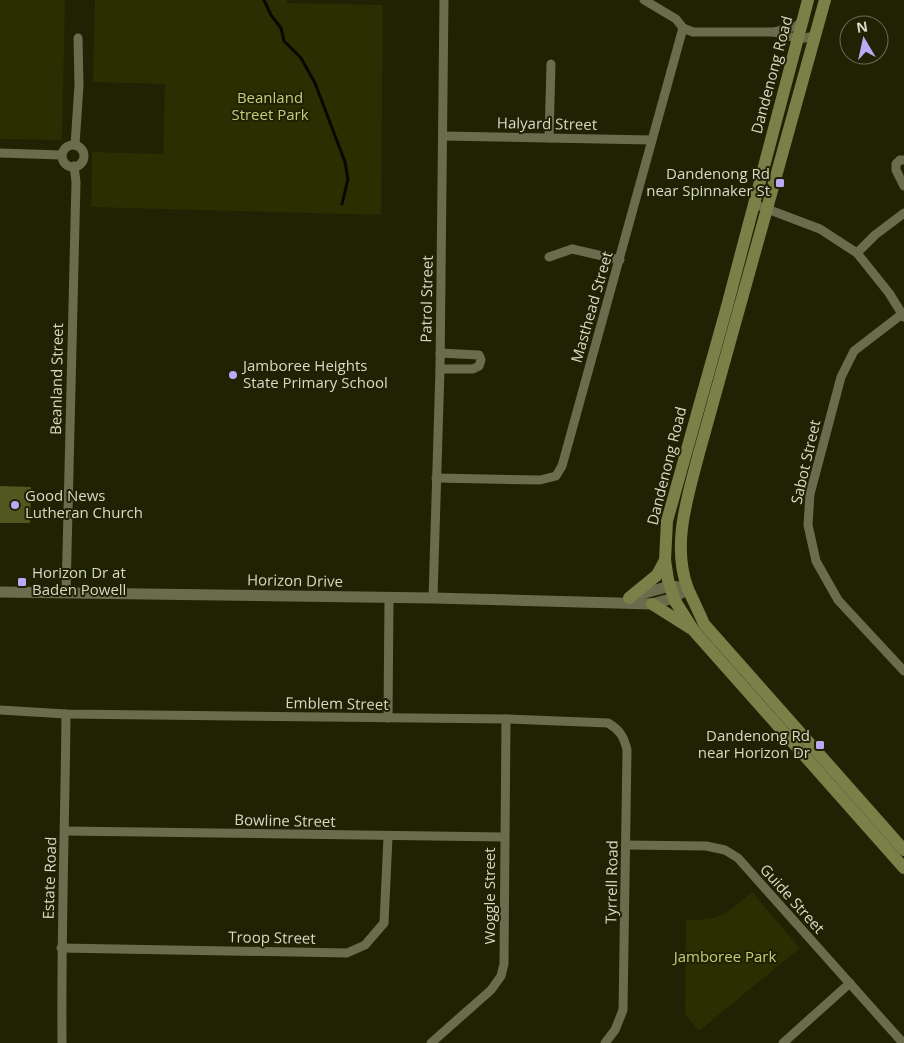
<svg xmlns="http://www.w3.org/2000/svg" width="904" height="1043" font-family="'Open Sans',sans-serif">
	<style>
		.green { fill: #2b2e00 }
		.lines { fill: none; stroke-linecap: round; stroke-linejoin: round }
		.stream { stroke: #070800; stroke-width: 3 }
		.building { fill: #52561f }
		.minor { stroke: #696d4d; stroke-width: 9 }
		.tertiary { stroke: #696d4d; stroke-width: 11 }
		.secondary { stroke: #7b8049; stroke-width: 12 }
		.poi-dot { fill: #baaaf6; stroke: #202204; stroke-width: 2 }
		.labels { text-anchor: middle; stroke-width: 4; stroke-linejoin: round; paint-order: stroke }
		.street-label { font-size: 15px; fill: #d7d9c7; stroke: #202204 }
		.park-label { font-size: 15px; fill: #c5cd79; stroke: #202204 }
		.poi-label { font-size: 15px; fill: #d7d9c7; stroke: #202204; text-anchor: start }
	</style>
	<rect width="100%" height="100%" fill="#202204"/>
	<!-- green -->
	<g class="green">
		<path d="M0,0H65L62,140L0,139Z"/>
		<path d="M95,0H287V3L383,5L381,215L91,207L92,152L163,154L165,84L93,82Z"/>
		<path d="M752,892L800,948L699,1031L685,1014L686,920C723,920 724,915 752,892Z"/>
	</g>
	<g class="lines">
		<!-- stream -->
		<path class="stream" d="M264,0L271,15L281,28L284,41L301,58L315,83L345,162L348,179L342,204"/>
	</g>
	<!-- building -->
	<path class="building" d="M0,486L31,487L30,523H0Z"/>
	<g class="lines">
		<!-- minor -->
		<g class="minor">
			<path d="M644,0L676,19L683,28L693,32H774L799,39L815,36"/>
			<path d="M774,32L796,26L804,21"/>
			<path d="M443,136L651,140"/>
			<path d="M549,138L551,64"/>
			<path d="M75,145L79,85L78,38"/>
			<circle cx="73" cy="156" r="11"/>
			<path d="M0,153L62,155"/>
			<path d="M904,160H900L896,164V170L904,186"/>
			<path d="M754,204L820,229L857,253L889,293L904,317"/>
			<path d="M857,253L875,235L904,213"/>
			<path d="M549,257L572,249L620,260"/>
			<path d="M902,314L854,351L841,377L810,494L808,525L816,561L838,600L904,671"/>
			<path d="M440,369H473L479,366L481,360L479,355L440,353"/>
			<path d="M436,478L540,480L556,476L562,466L683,28"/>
			<path d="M66,593L76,182L74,166"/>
			<path d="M433,598L440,369L444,0"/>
			<path d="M0,710L66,714L506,719L608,723C620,730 624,737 627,750L623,1010L615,1030L605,1043"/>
			<path d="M388,718L389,598"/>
			<path d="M65,831L504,837"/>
			<path d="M626,845L706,846L725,850L738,858L903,1043"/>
			<path d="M61,948L347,953L365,945L384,923L388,837"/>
			<path d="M62,1043C61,933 65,824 66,714"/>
			<path d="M431,1043L491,990L501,976L504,964L506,719"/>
			<path d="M783,1043L850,983"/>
		</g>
		<!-- tertiary -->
		<g class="tertiary">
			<path d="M0,592L433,598L652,604L674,598L688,588"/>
			<path d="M630,597L670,586L678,587"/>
		</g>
		<!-- secondary -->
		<g class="secondary">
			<path d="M808,0L726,310L667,521L665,560L668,580L675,601L694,631L904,868"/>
			<path d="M825,0L699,453C688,496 671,545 688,589C693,600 699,612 704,624L904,850"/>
			<path d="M629,598L657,575L665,560"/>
			<path d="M652,604L690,628"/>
		</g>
	</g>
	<!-- markers -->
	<g class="poi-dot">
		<rect x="775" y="178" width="10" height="10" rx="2.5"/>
		<circle cx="233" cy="375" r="5"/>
		<circle cx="15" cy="505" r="5"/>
		<rect x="17" y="577" width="10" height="10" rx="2.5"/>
		<rect x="815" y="740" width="10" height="10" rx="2.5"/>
	</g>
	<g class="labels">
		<!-- street labels -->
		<g class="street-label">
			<text transform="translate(772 75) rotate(-75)" y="5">Dandenong Road</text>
			<text transform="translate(547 124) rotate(1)" y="5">Halyard Street</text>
			<text transform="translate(427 299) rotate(-89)" y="5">Patrol Street</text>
			<text transform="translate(592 307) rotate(-74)" y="5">Masthead Street</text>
			<text transform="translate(57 379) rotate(-89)" y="5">Beanland Street</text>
			<text transform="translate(806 462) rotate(-77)" y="5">Sabot Street</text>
			<text transform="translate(667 466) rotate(-76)" y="5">Dandenong Road</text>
			<text transform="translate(295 581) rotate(1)" y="5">Horizon Drive</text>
			<text transform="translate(337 704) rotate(1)" y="5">Emblem Street</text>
			<text transform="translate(285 821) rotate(1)" y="5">Bowline Street</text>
			<text transform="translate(50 878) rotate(-88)" y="5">Estate Road</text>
			<text transform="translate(612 882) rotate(-89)" y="5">Tyrrell Road</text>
			<text transform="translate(490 896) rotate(-90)" y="5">Woggle Street</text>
			<text transform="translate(792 899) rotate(48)" y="5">Guide Street</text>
			<text transform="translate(272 938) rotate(1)" y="5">Troop Street</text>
		</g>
		<!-- park labels -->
		<g class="park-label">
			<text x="270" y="103">Beanland<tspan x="270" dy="17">Street Park</tspan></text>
			<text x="725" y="962">Jamboree Park</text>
		</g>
		<!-- poi labels -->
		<g class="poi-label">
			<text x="770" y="179" text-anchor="end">Dandenong Rd<tspan x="770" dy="17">near Spinnaker St</tspan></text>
			<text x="243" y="371">Jamboree Heights<tspan x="243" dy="17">State Primary School</tspan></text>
			<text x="25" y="501">Good News<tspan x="25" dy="17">Lutheran Church</tspan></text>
			<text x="32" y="578">Horizon Dr at<tspan x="32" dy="17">Baden Powell</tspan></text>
			<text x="810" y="741" text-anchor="end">Dandenong Rd<tspan x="810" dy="17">near Horizon Dr</tspan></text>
		</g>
	</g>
	<!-- north arrow -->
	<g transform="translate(864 40) rotate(351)"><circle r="24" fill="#202204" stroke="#696b52"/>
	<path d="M0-4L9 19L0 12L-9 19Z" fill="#baaaf6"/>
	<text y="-8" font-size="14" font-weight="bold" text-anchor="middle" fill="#d7d9c7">N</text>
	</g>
</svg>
